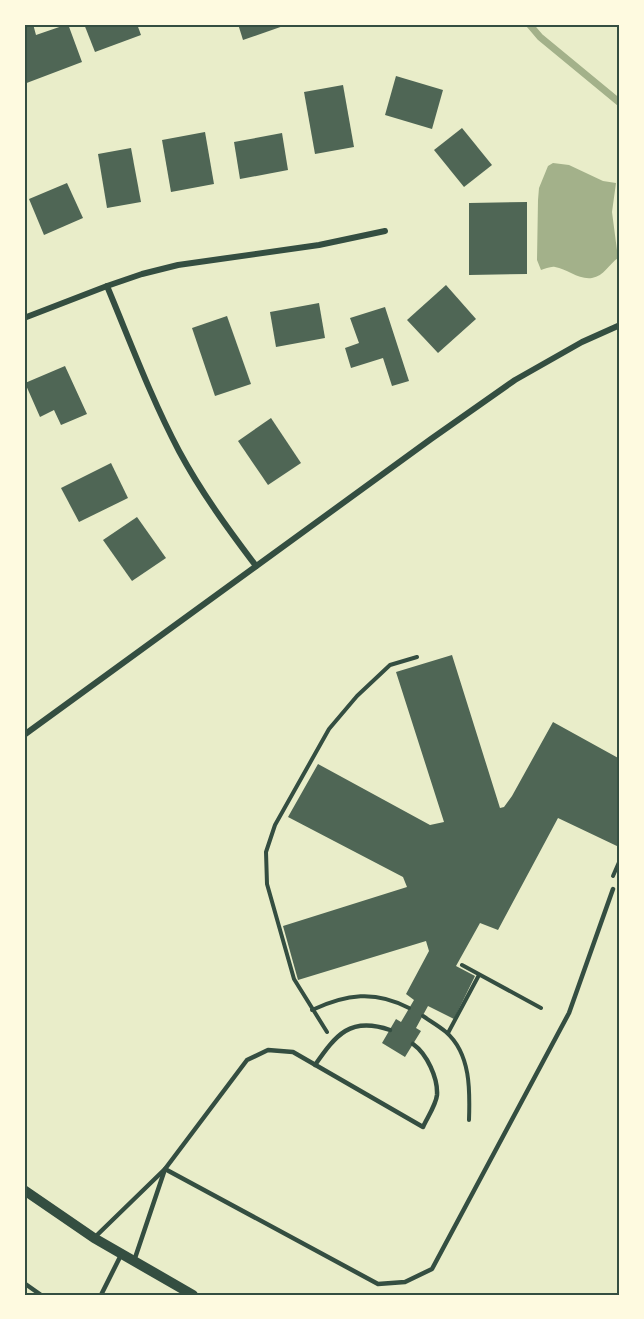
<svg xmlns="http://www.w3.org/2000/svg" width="644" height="1319" font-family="Arial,sans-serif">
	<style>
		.water { fill: #a3b18a }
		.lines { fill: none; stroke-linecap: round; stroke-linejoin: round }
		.stream { stroke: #a3b18a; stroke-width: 7 }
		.building { fill: #4f6655 }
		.path { stroke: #344e41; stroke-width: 4 }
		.service { stroke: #344e41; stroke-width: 4.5 }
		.minor { stroke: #344e41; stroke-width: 6 }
		.tertiary { stroke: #344e41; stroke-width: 10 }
		.neatline { fill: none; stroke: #344e41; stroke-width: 2 }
	</style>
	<rect width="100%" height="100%" fill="#e9edc9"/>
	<!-- water -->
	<path class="water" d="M553,163L569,165L603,181L616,183L612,212L618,258C609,264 604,276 592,278C579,280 567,269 555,267C551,266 545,269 541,270L537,260L538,200L539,188L548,166Z"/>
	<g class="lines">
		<!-- stream -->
		<path class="stream" d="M529,24L540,37L620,103"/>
	</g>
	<!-- building -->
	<g class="building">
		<path d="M24,24H33L36,35L68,24L82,62L24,84Z"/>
		<path d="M84,24H137L141,35L95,52Z"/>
		<path d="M238,24H289L243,40Z"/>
		<path d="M396,76L443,90L432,129L385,115Z"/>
		<path d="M343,85L354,147L315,154L304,92Z"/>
		<path d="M462,128L492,165L464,187L434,150Z"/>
		<path d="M205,132L214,184L171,192L162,140Z"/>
		<path d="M282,133L288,170L240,179L234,142Z"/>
		<path d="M131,148L141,202L107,208L98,154Z"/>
		<path d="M67,183L83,218L44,235L29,199Z"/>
		<path d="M527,202V274L469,275V203Z"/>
		<path d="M446,285L476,319L438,353L407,320Z"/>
		<path d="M319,303L325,338L276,347L270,312Z"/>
		<path d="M385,307L409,381L392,386L383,358L351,368L345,348L359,343L350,318Z"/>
		<path d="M227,316L251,384L215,396L192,328Z"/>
		<path d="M65,366L87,414L61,425L54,410L40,417L25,383Z"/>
		<path d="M271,418L301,463L268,485L238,441Z"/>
		<path d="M111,463L128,498L79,522L61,488Z"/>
		<path d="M137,517L166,558L132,581L103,540Z"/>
		<path d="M452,655L500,808L504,807L512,796L553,722L620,759V846L619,847L558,818L498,930L480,923L456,966L475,976L454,1019L428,1006L416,1028L421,1031L405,1057L382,1043L396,1019L401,1022L414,1000L406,994L429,951L426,941L298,980L283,926L407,887L403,877L288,817L318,764L430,825L444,822L396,672Z"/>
	</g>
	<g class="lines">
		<!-- path -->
		<g class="path">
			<path d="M613,876L620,860"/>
			<path d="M462,965L541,1008"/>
			<path d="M312,1010C346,994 375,990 409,1008"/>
			<path d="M423,1016C430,1021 439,1026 446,1032C471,1054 470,1091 469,1120"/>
			<path d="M327,1032L294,979L267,884L266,852L275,825L329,729L357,696L390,665L417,657"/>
			<path d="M448,1033L479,975"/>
		</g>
		<!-- service -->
		<g class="service">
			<path d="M413,1044C427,1054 438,1078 437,1095C436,1105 427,1118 423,1127L293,1052L268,1050L247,1060L165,1169L378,1284L405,1282L432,1269L569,1013L613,889"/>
			<path d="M315,1065C336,1035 350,1016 390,1030"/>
			<path d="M94,1238L165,1169"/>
			<path d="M134,1261L164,1172"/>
			<path d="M24,1283L41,1295"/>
			<path d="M101,1295L121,1255"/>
		</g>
		<!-- minor -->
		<g class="minor">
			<path d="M107,286C130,341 151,398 179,451C201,492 228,529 256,566"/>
			<path d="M24,318L107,286L142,274L178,265L319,245L385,231"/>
			<path d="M24,735L431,439L515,380L582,342L620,325"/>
		</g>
		<!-- tertiary -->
		<path class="tertiary" d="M24,1190L94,1238L193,1295"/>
	</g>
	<!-- border -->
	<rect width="644" height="1319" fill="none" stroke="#fefae0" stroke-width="51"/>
	<rect x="26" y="26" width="592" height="1268" class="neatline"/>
</svg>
